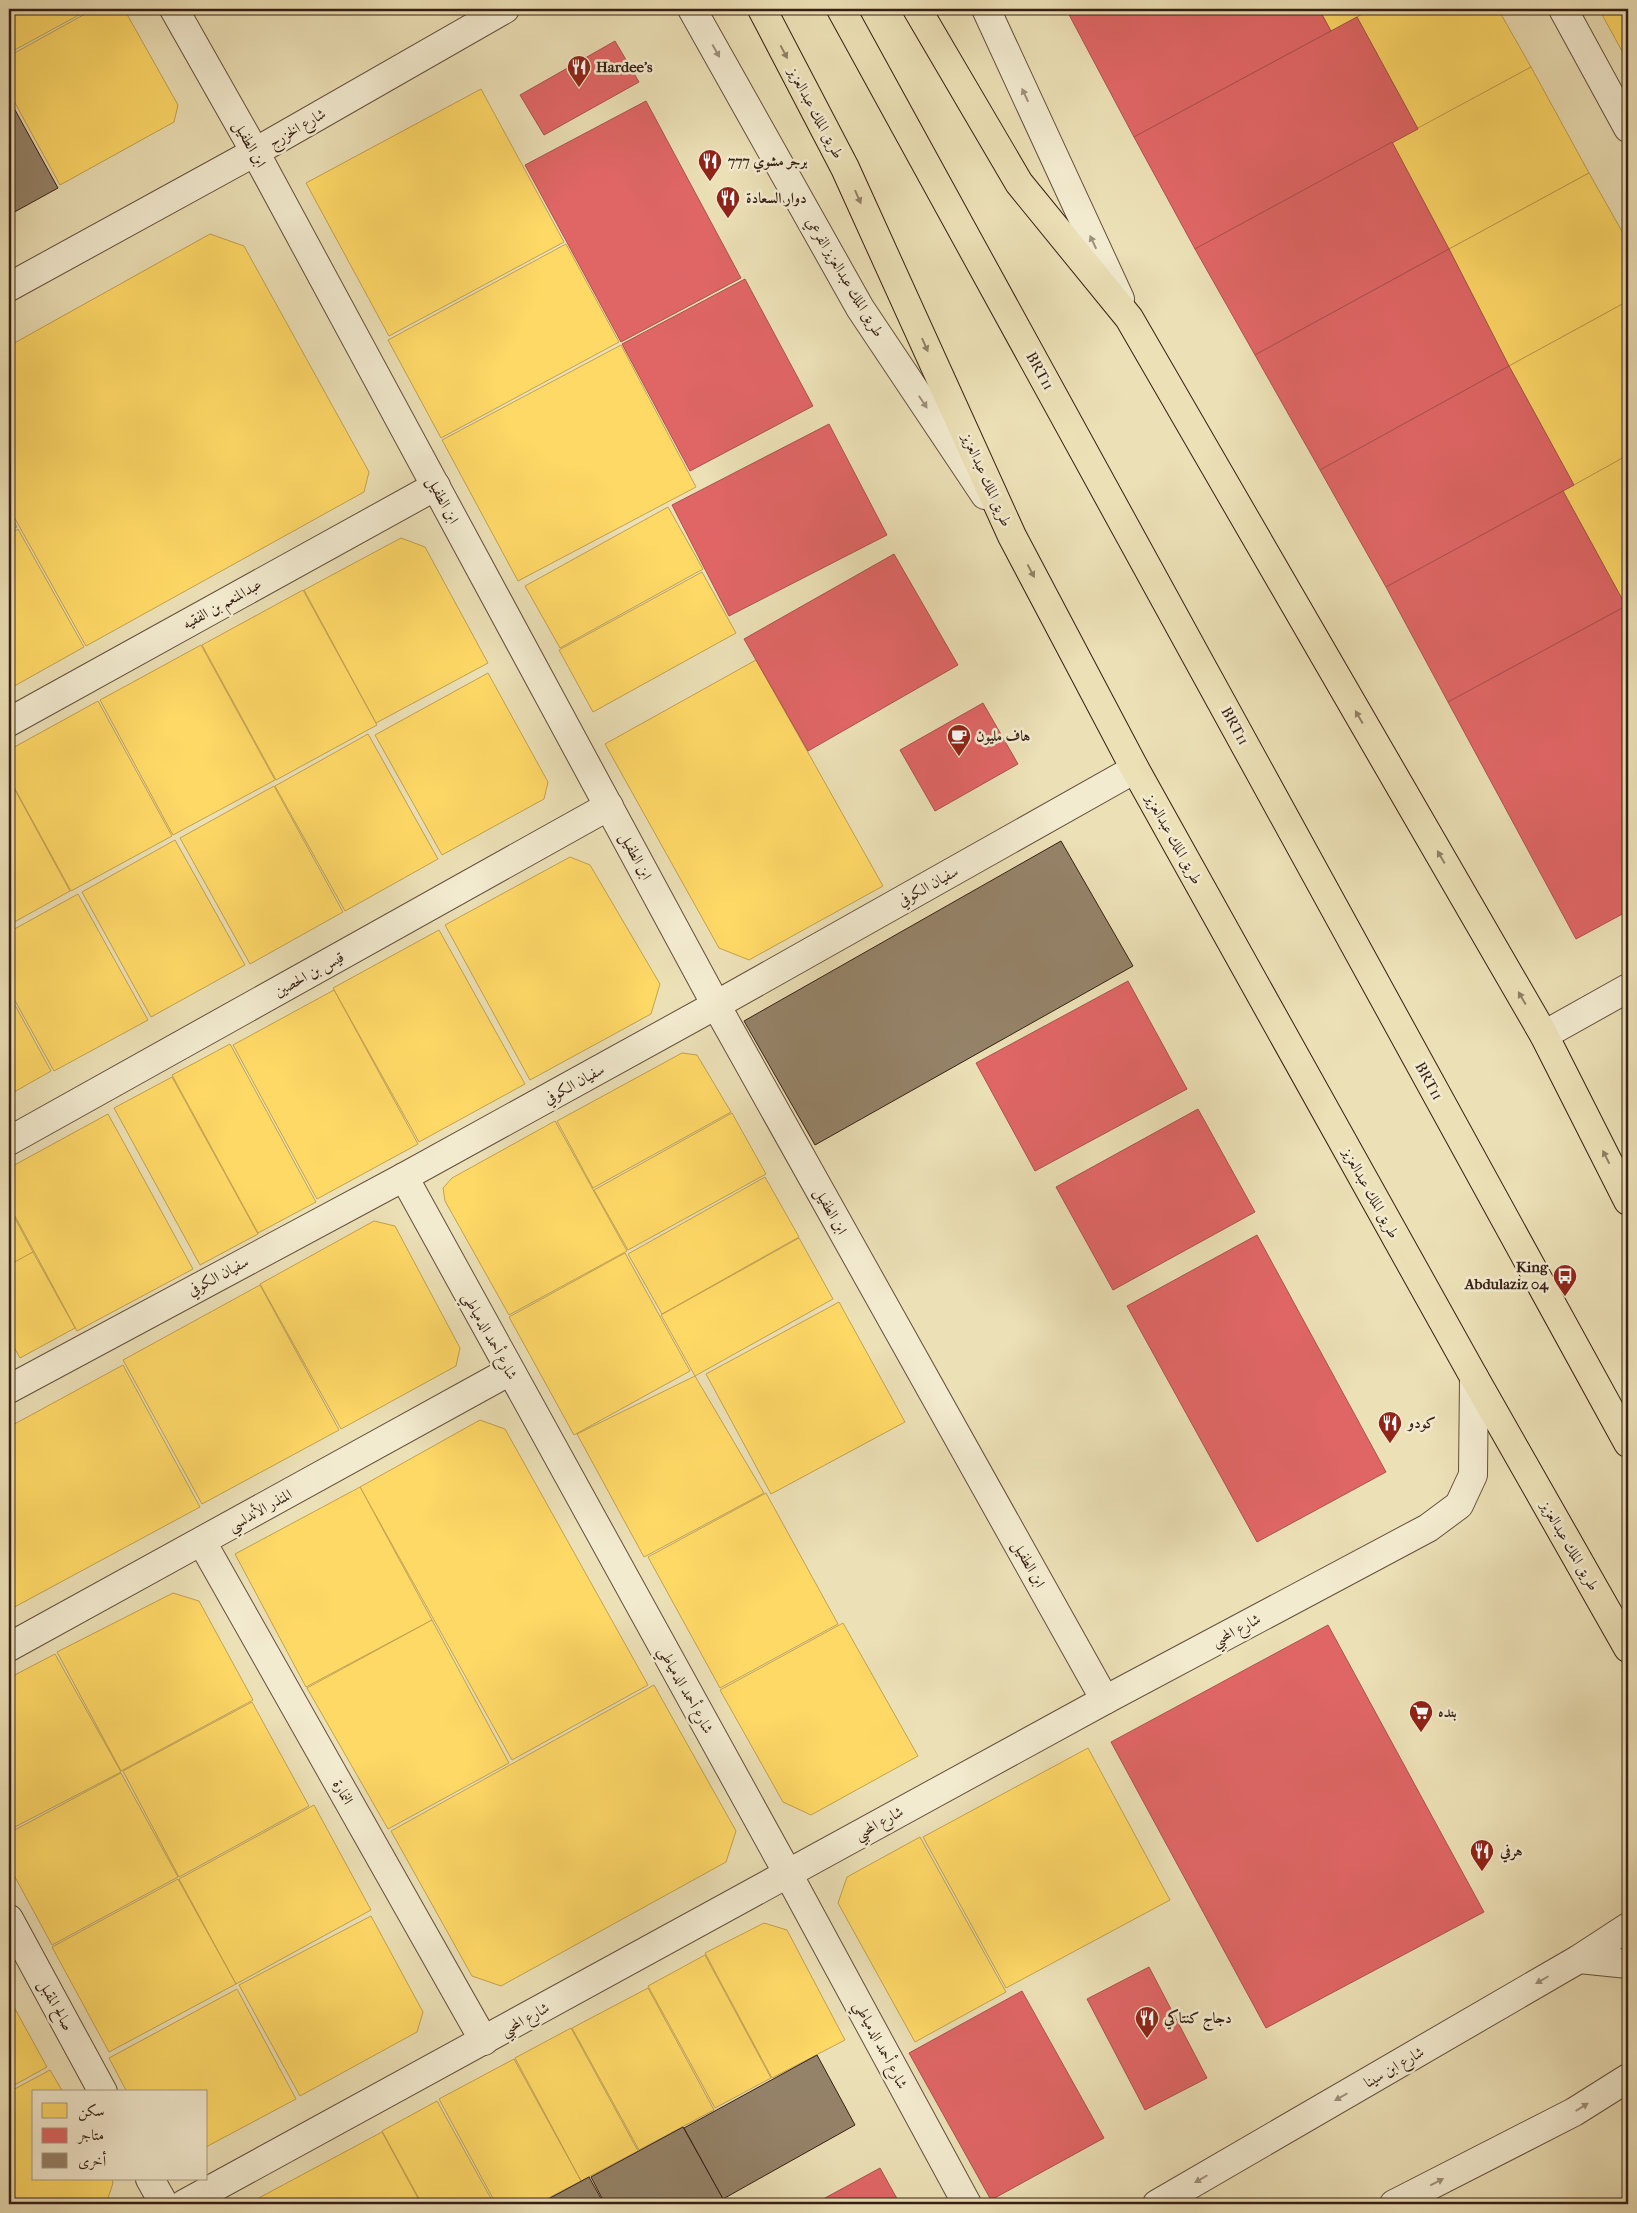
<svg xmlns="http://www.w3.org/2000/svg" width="1637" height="2213" font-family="'IM FELL French Canon',Amiri,serif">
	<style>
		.homes { fill: #ffd966; stroke: #c3a14e }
		.shops { fill: #e06666; stroke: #ad514e }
		.building { fill: #958369; stroke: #361f15 }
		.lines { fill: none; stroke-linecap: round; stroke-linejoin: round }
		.minor-casing { stroke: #644f3d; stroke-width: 30 }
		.major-casing { stroke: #361f15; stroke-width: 30 }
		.minor { stroke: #f3ebd0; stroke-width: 28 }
		.major { stroke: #ece0b6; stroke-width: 28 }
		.oneway { fill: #9e8f7c }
		.oneway2 { fill: #918066 }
		.labels { text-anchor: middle; stroke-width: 5; stroke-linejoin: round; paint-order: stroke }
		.poi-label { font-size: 15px; font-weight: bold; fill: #361f15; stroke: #f3ebd0; text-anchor: start }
		.street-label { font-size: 15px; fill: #361f15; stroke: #f3ebd0 }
	</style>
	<rect width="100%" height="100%" fill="#ece0b6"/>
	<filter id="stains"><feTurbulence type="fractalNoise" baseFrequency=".004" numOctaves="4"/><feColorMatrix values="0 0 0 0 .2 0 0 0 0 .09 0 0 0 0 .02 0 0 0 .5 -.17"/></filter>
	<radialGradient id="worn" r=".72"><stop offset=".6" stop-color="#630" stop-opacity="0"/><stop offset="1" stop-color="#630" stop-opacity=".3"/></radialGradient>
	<!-- homes -->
	<g class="homes">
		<path d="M9,9H90L9,53Z"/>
		<path d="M94,9H124L178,105L174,122L60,185L9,92V56Z"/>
		<path d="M1319,9H1372L1331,31Z"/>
		<path d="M1372,9H1498L1531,67L1418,129L1357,17Z"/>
		<path d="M1599,9H1628V62Z"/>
		<path d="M1531,67L1589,173L1449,249L1392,142Z"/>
		<path d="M481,89L564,242L389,336L306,183Z"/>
		<path d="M1589,173L1628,242V301L1509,366L1449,249Z"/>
		<path d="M210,234L244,246L369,472L364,492L86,646L9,508V346Z"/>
		<path d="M566,244L619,342L441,438L388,340Z"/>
		<path d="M1628,301V455L1574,485L1509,366Z"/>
		<path d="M621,345L696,487L518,581L442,440Z"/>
		<path d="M1628,455V605L1626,606L1563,491Z"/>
		<path d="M668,507L703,569L560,648L525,586Z"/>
		<path d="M9,512L17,527L9,531Z"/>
		<path d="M18,529L84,647L9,689V535Z"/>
		<path d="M401,538L425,547L488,663L376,723L304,590Z"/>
		<path d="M702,572L736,633L593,712L559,650Z"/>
		<path d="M303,590L377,725L276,780L202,645Z"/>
		<path d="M201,645L275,780L173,835L100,700Z"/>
		<path d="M756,660L883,886L749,960L719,948L605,744Z"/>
		<path d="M488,673L548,782L544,799L442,855L375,735Z"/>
		<path d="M98,701L172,836L71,891L9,778V750Z"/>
		<path d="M368,734L438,859L345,911L275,786Z"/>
		<path d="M9,779L70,891L9,925Z"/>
		<path d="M274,786L343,912L250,964L180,838Z"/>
		<path d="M175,840L245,965L151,1017L82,892Z"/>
		<path d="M570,857L590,865L660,984L651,1014L530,1080L445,925Z"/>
		<path d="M78,894L148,1020L54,1071L9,990V932Z"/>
		<path d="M439,930L525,1084L419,1142L333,988Z"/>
		<path d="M334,990L418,1144L317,1199L233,1045Z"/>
		<path d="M9,994L51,1071L9,1095Z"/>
		<path d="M230,1044L316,1202L258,1233L172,1075Z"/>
		<path d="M682,1053L697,1055L731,1112L593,1188L557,1121Z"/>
		<path d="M172,1077L258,1234L200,1265L114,1108Z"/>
		<path d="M732,1113L766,1174L628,1250L594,1190Z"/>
		<path d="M108,1114L193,1269L77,1331L9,1205V1168Z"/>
		<path d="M555,1121L627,1251L509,1315L445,1201L443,1188L452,1178Z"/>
		<path d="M765,1177L799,1237L662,1314L628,1254Z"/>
		<path d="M9,1207L33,1252L9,1266Z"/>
		<path d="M374,1221L395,1226L460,1348L456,1366L341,1429L260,1284Z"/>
		<path d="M799,1238L833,1299L695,1376L661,1315Z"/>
		<path d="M33,1252L75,1328L20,1358L9,1338V1265Z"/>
		<path d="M625,1253L690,1371L574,1435L509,1317Z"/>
		<path d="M260,1285L339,1430L202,1504L123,1360Z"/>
		<path d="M839,1302L905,1422L771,1494L706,1374Z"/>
		<path d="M123,1365L200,1507L9,1610V1427Z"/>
		<path d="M695,1376L764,1493L644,1557L577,1434Z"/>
		<path d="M480,1420L505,1429L648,1685L512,1760L360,1487Z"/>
		<path d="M360,1487L432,1620L306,1687L235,1554Z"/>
		<path d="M766,1493L838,1624L720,1688L648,1557Z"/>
		<path d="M173,1593L199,1601L253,1700L121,1771L57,1652Z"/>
		<path d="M432,1620L509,1763L388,1829L307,1688Z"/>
		<path d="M843,1623L918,1756L811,1815L783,1802L720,1690Z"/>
		<path d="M55,1654L121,1772L9,1830V1678Z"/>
		<path d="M654,1685L736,1831L726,1862L501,1986L472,1976L391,1831Z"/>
		<path d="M252,1702L309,1806L179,1877L123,1771Z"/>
		<path d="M1088,1748L1170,1900L1006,1988L923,1837Z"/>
		<path d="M121,1773L178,1877L52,1945L9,1866V1833Z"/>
		<path d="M314,1805L371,1910L236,1984L179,1879Z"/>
		<path d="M920,1837L1006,1992L915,2042L838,1903L847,1877Z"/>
		<path d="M178,1879L236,1984L109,2052L52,1947Z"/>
		<path d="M371,1916L423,2012L417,2032L300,2096L239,1985Z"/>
		<path d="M764,1923L787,1930L845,2040L772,2078L705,1953Z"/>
		<path d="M705,1955L771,2078L715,2108L648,1986Z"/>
		<path d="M648,1988L714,2110L639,2150L572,2028Z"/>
		<path d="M237,1989L296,2099L206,2147V2092H127L109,2058Z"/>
		<path d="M9,1998L47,2067L9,2088Z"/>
		<path d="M571,2028L638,2151L581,2181L515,2058Z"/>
		<path d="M514,2059L581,2181L537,2204H496L439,2099Z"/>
		<path d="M50,2070L63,2092H34V2179H112L113,2183L107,2201L101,2204H9V2092Z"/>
		<path d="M437,2101L494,2204H422L382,2131Z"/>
		<path d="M382,2132L421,2204H257L255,2200Z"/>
	</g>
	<!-- shops -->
	<g class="shops">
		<path d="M1066,9H1319L1331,31L1134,137Z"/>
		<path d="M1357,17L1418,129L1195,249L1134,137Z"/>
		<path d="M615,41L639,82L544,135L520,95Z"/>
		<path d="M646,101L741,278L621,342L525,165Z"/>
		<path d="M1392,142L1449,249L1255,355L1195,249Z"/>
		<path d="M1449,249L1509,366L1320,470L1255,355Z"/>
		<path d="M745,279L813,406L690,471L622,344Z"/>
		<path d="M1509,366L1574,485L1386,587L1320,470Z"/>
		<path d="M829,424L887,535L729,616L672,505Z"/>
		<path d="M1563,491L1626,606L1448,702L1386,587Z"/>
		<path d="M894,554L958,665L808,751L744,639Z"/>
		<path d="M1628,605V911L1576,939L1448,702Z"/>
		<path d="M983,703L1018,764L935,811L900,750Z"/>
		<path d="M1128,981L1187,1089L1035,1171L976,1063Z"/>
		<path d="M1198,1109L1255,1212L1113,1290L1056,1187Z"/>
		<path d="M1257,1235L1386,1472L1257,1542L1127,1306Z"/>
		<path d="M1328,1625L1484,1912L1266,2028L1111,1742Z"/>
		<path d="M1149,1967L1207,2078L1145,2110L1087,1999Z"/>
		<path d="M1022,1991L1104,2138L991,2200L909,2053Z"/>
		<path d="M880,2168L900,2204H814Z"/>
	</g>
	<!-- building -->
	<g class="building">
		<path d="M9,99L58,188L9,215Z"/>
		<path d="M1061,841L1133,966L815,1145L744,1021Z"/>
		<path d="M817,2055L855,2125L723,2199L684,2128Z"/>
		<path d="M683,2127L723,2199L714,2204H605L591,2177Z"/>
		<path d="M589,2177L604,2204H539Z"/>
	</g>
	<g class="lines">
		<!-- minor casing -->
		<g class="minor-casing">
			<g id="minor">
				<path d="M174,9L255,152L716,1005L1105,1700"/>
				<path d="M692,9L860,308L985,495"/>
				<path d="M986,9L1120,299"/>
				<path d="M1563,9L1628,128"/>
				<path d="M9,287L255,152L505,9"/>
				<path d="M9,722L436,486"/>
				<path d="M1544,1035L1628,988"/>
				<path d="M9,1141L609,806"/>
				<path d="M404,1177L787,1872L967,2204"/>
				<path d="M9,1389L404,1177L716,1005L1135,769"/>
				<path d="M202,1542L484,2041"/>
				<path d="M9,1647L510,1371"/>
				<path d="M9,1919L103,2092"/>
				<path d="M1579,1959L1628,1964"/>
				<path d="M150,2179L164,2204"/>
				<path d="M184,2204L1105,1700L1428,1528L1459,1505L1473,1475L1474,1377"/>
				<path d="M1157,2204L1579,1959L1628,1927"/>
				<path d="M1394,2204L1574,2112L1628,2078"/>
			</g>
		</g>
		<!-- major casing -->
		<g class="major-casing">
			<g id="major">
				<path d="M762,9L845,168L1012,536L1135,769L1474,1377L1628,1648"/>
				<path d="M841,9L1628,1443"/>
				<path d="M917,9L1019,183L1129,318L1544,1035L1628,1201"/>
			</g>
		</g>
		<!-- minor -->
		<use href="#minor" class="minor"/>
		<!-- major -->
		<use href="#major" class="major"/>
	</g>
	<!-- one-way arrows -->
	<defs><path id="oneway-solid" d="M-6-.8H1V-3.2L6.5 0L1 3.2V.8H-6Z" transform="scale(1.25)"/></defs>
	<g class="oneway">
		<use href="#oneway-solid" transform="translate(716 51) rotate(61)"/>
		<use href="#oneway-solid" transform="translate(1025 95) rotate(-115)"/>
		<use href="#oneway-solid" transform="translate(1093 242) rotate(-115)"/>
		<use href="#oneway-solid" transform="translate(923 402) rotate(56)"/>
		<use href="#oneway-solid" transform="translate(1542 1980) rotate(150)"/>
		<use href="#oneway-solid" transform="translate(1341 2097) rotate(150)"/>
		<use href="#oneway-solid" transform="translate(1582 2107) rotate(-32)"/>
		<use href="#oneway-solid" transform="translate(1201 2179) rotate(150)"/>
		<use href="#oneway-solid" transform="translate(1437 2182) rotate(-27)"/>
	</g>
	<g class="oneway2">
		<use href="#oneway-solid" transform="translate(784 52) rotate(62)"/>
		<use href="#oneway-solid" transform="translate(858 197) rotate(66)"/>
		<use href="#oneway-solid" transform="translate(925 345) rotate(66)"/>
		<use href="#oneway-solid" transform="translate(1031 571) rotate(62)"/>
		<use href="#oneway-solid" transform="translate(1359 717) rotate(-120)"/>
		<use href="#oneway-solid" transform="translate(1441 857) rotate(-120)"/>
		<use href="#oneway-solid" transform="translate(1522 998) rotate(-120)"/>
		<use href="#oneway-solid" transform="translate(1606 1157) rotate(-117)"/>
	</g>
	<!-- icons -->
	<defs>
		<g id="restaurant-pin" transform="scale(1.25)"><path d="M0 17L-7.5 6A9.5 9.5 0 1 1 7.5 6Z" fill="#8f2418" stroke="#f3ebd0"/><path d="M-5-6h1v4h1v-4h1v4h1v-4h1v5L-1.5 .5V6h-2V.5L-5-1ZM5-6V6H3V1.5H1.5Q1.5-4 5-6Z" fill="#fff"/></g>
		<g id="cafe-pin" transform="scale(1.25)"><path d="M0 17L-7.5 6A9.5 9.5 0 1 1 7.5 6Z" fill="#8f2418" stroke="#f3ebd0"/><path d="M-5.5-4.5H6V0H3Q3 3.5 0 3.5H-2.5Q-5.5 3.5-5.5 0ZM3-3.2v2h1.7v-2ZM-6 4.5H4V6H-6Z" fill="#fff"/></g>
		<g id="bus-pin" transform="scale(1.25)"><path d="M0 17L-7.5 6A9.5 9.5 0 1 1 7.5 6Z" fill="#8f2418" stroke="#f3ebd0"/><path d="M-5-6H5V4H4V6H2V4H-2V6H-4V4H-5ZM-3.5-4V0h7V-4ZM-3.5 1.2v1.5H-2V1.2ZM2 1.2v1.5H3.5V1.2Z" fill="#fff"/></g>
		<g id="supermarket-pin" transform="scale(1.25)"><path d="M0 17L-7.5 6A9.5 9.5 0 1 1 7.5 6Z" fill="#8f2418" stroke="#f3ebd0"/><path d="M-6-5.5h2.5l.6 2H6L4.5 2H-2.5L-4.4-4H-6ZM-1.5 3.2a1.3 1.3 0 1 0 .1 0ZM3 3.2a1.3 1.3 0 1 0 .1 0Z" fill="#fff"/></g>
	</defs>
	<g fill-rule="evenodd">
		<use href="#restaurant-pin" x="579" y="67"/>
		<use href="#restaurant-pin" x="710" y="161"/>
		<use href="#restaurant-pin" x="728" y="198"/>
		<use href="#cafe-pin" x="959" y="736"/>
		<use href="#bus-pin" x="1565" y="1276"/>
		<use href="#restaurant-pin" x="1390" y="1423"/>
		<use href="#supermarket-pin" x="1421" y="1712"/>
		<use href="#restaurant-pin" x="1482" y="1851"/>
		<use href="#restaurant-pin" x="1147" y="2018"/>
	</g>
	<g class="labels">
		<!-- poi labels -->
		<g class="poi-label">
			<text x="596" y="72">Hardee's</text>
			<text x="728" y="166">777 برجر مشوي</text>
			<text x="746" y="203">دوار السعادة</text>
			<text x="976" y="741">هاف مليون</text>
			<text x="1548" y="1272" text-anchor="end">King<tspan x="1548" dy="17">Abdulaziz 04</tspan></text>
			<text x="1408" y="1428">كودو</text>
			<text x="1438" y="1717">بنده</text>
			<text x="1500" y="1856">هرفي</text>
			<text x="1164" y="2023">دجاج كنتاكي</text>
		</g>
		<!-- street labels -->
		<g class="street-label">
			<text transform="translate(816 113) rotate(62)" y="5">طريق الملك عبدالعزيز</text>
			<text transform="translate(297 128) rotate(-30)" y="5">شارع الخزرج</text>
			<text transform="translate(250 144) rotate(61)" y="5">ابن الطفيل</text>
			<text transform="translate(845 277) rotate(59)" y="5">طريق الملك عبدالعزيز الفرعي</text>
			<text transform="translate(1040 371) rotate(61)" y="5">BRT11</text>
			<text transform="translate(987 480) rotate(66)" y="5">طريق الملك عبدالعزيز</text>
			<text transform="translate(443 500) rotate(62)" y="5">ابن الطفيل</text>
			<text transform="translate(222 604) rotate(-29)" y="5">عبدالمنعم بن الفقيه</text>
			<text transform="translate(1235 726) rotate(61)" y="5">BRT11</text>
			<text transform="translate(1174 839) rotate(61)" y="5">طريق الملك عبدالعزيز</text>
			<text transform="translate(636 856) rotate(62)" y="5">ابن الطفيل</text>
			<text transform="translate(928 886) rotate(-29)" y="5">سفيان الكوفي</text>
			<text transform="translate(309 974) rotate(-29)" y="5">قيس بن الحصين</text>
			<text transform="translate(1429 1081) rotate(61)" y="5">BRT11</text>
			<text transform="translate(574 1084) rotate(-29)" y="5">سفيان الكوفي</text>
			<text transform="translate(1371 1193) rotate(61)" y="5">طريق الملك عبدالعزيز</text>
			<text transform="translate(831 1211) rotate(61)" y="5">ابن الطفيل</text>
			<text transform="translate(218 1276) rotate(-28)" y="5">سفيان الكوفي</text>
			<text transform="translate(490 1336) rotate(61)" y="5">شارع أحمد الدمياطي</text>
			<text transform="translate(260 1510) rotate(-29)" y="5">المنذر الأندلسي</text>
			<text transform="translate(1570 1546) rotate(60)" y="5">طريق الملك عبدالعزيز</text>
			<text transform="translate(1029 1564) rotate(61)" y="5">ابن الطفيل</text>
			<text transform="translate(1236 1630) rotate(-28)" y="5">شارع المحبي</text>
			<text transform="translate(686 1690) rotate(61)" y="5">شارع أحمد الدمياطي</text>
			<text transform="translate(343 1792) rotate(61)" y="5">النمارة</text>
			<text transform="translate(879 1823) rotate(-29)" y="5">شارع المحبي</text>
			<text transform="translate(56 2005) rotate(61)" y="5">صالح المقبل</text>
			<text transform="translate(525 2019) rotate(-29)" y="5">شارع المحبي</text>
			<text transform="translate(881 2045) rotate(62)" y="5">شارع أحمد الدمياطي</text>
			<text transform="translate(1394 2067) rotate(-30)" y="5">شارع ابن سينا</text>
		</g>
	</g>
	<!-- margin -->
	<rect width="1637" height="2213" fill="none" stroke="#ece0b6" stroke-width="30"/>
	<rect x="10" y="10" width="1617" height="2193" fill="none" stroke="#361f15" stroke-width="2.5"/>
	<rect x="15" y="15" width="1607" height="2183" fill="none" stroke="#361f15"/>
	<!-- legend -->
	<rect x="32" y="2090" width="175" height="90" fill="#f3ebd0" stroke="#a79985"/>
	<rect x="42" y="2103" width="25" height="15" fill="#ffd966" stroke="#a79985"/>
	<text x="78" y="2116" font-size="15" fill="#361f15">سكن</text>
	<rect x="42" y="2128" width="25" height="15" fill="#e06666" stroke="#a79985"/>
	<text x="78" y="2140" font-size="15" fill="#361f15">متاجر</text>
	<rect x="42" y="2153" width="25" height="15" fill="#958369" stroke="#a79985"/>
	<text x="78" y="2166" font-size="15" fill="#361f15">أخرى</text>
	<rect width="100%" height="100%" filter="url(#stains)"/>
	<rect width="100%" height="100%" fill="url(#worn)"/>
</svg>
